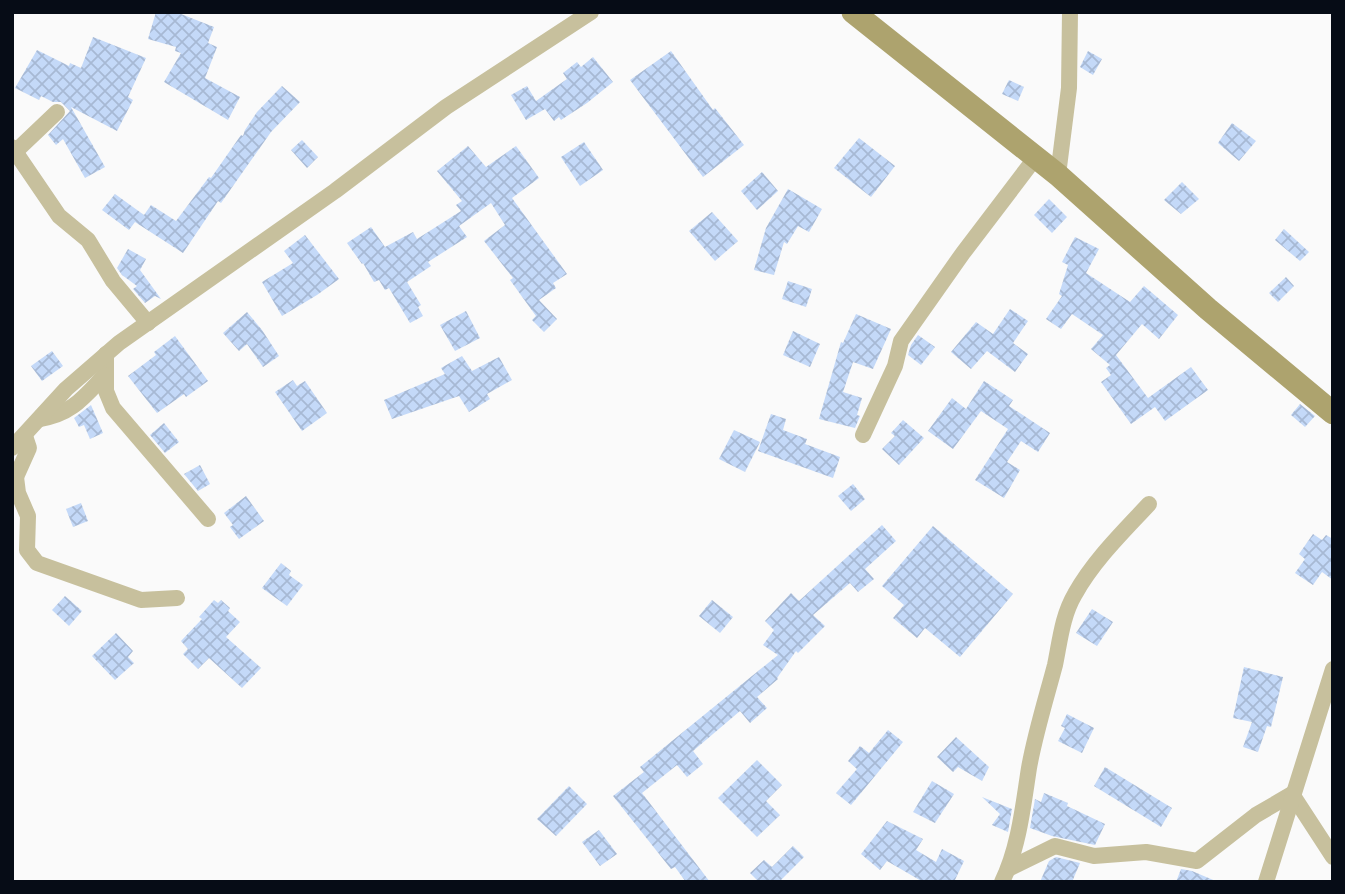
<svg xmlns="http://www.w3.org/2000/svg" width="1345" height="894" font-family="'Source Sans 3',sans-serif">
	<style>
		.building { fill: url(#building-cross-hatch) }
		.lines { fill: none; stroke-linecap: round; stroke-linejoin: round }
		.street { stroke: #c7c09d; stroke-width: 16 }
		.secondary { stroke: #ada36e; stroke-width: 23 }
	</style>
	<defs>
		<pattern id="building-cross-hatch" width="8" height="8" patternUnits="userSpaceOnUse" patternTransform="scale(1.75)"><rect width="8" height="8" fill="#c4d9f8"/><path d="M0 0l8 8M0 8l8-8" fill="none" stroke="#a7b9d4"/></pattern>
	</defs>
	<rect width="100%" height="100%" fill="#fafafa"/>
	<!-- building -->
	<g class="building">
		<path d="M156,12H176L214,27L208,43L217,47L205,78L240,97L228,120L164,82L181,53L175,51L176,47L148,39Z"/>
		<path d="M93,37L146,58L128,97L133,100L117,131L71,107L105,167L85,178L63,139L56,145L48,135L70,111L61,102H53L41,96L39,100L15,88L37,50L69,66L70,63L81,68Z"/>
		<path d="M671,51L713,110L715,108L744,145L703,177L630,80Z"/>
		<path d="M1088,51L1102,59L1093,75L1080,67Z"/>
		<path d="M593,57L613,82L587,103L561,120L559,117L554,121L545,109L526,120L511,95L527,86L536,101L567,79L563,73L577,62L581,67Z"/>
		<path d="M1009,80L1024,87L1018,101L1002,94Z"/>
		<path d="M282,86L300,102L271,132L221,203L218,201L183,253L135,222L129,230L102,210L115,194L144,215L151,205L176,221L209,177L211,178L241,135L243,136L245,130L257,112Z"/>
		<path d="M1232,123L1256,141L1239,161L1218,143Z"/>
		<path d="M859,138L895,166L871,197L834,168Z"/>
		<path d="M302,140L318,157L307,168L291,150Z"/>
		<path d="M584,142L603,170L580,186L561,157Z"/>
		<path d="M468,146L486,167L516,146L539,178L512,198L567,274L553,283L556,288L539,300L557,319L544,332L532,320L536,316L510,280L513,278L484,241L505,225L491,203L459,226L467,237L428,262L431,266L407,282L421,305L418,307L423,316L410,323L389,288L385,290L379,280L374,282L363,263L362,264L347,243L371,227L385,247L413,232L417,239L461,211L456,205L462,201L437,171Z"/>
		<path d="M762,172L778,191L757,210L741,191Z"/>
		<path d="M1182,182L1199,199L1181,214L1164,200Z"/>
		<path d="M788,189L822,209L809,232L798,226L787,244L784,242L774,275L754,270L766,228Z"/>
		<path d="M1049,199L1067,217L1052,233L1034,215Z"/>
		<path d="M712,212L738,241L715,261L689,231Z"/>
		<path d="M1284,229L1309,252L1300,261L1275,240Z"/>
		<path d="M305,235L339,279L317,295L282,316L262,282L293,263L284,251Z"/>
		<path d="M1075,237L1099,249L1086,273L1130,302L1144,286L1178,315L1159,339L1142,324L1116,355L1148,398L1191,367L1208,390L1165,421L1155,407L1131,424L1101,382L1111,375L1106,368L1110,365L1091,349L1103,335L1072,314L1061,329L1046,319L1062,296L1059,294L1068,265L1062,262Z"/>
		<path d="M128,249L146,259L140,270L161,299L155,296L145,303L133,289L137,286L122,275L117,268Z"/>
		<path d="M1286,277L1294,286L1278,302L1269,293Z"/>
		<path d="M788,281L812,289L806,307L782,299Z"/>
		<path d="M1010,309L1028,321L1013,343L1028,354L1015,372L987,351L971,369L951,352L976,322L993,334Z"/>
		<path d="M466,311L480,338L455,351L440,325Z"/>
		<path d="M247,312L262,330L279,356L263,367L247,344L239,351L223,333Z"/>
		<path d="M856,314L891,329L873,369L853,362L843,392L862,398L857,415L860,416L855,428L819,419L841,342L843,343Z"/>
		<path d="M793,331L820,344L810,367L783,355Z"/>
		<path d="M918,335L935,347L921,365L908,355L911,345Z"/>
		<path d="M175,336L208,381L186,397L184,394L157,413L128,376L156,355L154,352Z"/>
		<path d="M52,351L63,366L42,381L31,366Z"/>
		<path d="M462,356L472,371L499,357L512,380L487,394L490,399L469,412L459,396L392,419L384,400L445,374L441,368Z"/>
		<path d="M293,380L297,386L305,381L327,413L302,431L275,392Z"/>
		<path d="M984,381L1013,400L1009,406L1050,433L1038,452L1021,441L1007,462L1020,470L1004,498L975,480L1008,429L981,411L953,449L928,431L952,398L966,409Z"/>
		<path d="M1300,404L1315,416L1305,427L1291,415Z"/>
		<path d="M91,405L103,433L90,439L84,425L79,427L74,418Z"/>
		<path d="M771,414L786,419L783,430L807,439L805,444L840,457L833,478L758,451Z"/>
		<path d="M903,420L924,438L899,465L882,449L895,436L891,433Z"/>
		<path d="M164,423L179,442L165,453L150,435Z"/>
		<path d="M734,430L760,442L745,472L719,459Z"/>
		<path d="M200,465L210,484L198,491L184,474Z"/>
		<path d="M853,484L865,499L851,511L838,496Z"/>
		<path d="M246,496L264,521L239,539L230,527L233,525L224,513Z"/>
		<path d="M81,503L88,521L73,527L66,509Z"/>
		<path d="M882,525L896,541L865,569L874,579L858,592L850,583L813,615L825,626L798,653L796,651L777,678L778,679L757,697L767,708L750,723L740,711L693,751L703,764L687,777L677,765L642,793L710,882H686L675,867L671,869L613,796L644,772L640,767L778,655L763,645L774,630L765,621L791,593L799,601Z"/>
		<path d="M933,526L1013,594L960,657L925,628L917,638L893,618L904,605L882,586Z"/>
		<path d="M1313,534L1322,540L1326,535L1333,539V580L1322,572L1313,585L1295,573L1305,559L1299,554Z"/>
		<path d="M281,563L291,571L289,575L303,585L287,606L262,588Z"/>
		<path d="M65,596L82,611L69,626L52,610Z"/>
		<path d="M214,600L218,603L221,600L230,608L228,611L240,622L226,637L261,668L242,688L209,658L198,669L183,654L188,649L181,641L202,619L199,617Z"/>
		<path d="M712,600L733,617L720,633L699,616Z"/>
		<path d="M1092,609L1113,622L1097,646L1076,633Z"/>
		<path d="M116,633L133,651L128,657L134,663L115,680L92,656Z"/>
		<path d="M1244,667L1283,677L1271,727L1267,726L1258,752L1243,747L1252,722L1233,718Z"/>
		<path d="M1067,714L1094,728L1082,753L1058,741L1065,728L1061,726Z"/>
		<path d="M888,730L903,742L851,805L836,793L857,769L848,761L860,746L869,753Z"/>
		<path d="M956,737L989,767L982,781L958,767L953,772L937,757Z"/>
		<path d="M757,760L782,785L766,801L780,815L757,837L718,798Z"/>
		<path d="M1105,767L1172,808L1161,827L1094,786Z"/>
		<path d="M932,781L954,794L935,823L913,812Z"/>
		<path d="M569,786L587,804L556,836L537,819Z"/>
		<path d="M1044,793L1068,803L1067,806L1105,824L1095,845L1052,836L1030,828L1035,799L1041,802Z"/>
		<path d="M982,797L1012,809L1008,832L992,825L1000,814Z"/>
		<path d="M887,821L923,839L916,850L936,862L942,849L964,861L954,882H923L887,861L880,870L861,854Z"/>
		<path d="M599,830L617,854L600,866L582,842Z"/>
		<path d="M793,846L804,857L779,882H759L750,873L764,860L772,867Z"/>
		<path d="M1056,857L1080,863L1072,882H1040L1049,861Z"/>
		<path d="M1181,869L1192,871L1218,882H1176Z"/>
	</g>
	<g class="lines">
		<!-- street -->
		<g class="street">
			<path d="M12,147L59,216L88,240L113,281L148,323"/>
			<path d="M15,152L57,112"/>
			<path d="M1058,175L1069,88L1070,12"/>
			<path d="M106,354V391L113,408L208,519"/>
			<path d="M40,419C72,414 84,397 105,375"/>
			<path d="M863,435L895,366L901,341L963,253L1036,157"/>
			<path d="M12,448L66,389L119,343L335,191L446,107L591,12"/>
			<path d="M16,477L18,493L28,516L27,550L37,563L141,600L177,598"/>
			<path d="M12,479L16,477L29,448L25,436"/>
			<path d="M1008,869L1055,846L1094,856L1146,852L1197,861L1256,815L1292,794L1333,857"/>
			<path d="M1002,882C1019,847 1023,806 1029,768C1035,734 1046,699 1055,665C1060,641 1062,616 1075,594C1094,560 1123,532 1149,504"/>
			<path d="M1266,882L1333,669"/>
		</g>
		<!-- secondary -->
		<path class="secondary" d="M853,12L1058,175L1208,309L1333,413"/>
	</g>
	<!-- border -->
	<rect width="1345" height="894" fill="none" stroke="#060c16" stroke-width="28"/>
</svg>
